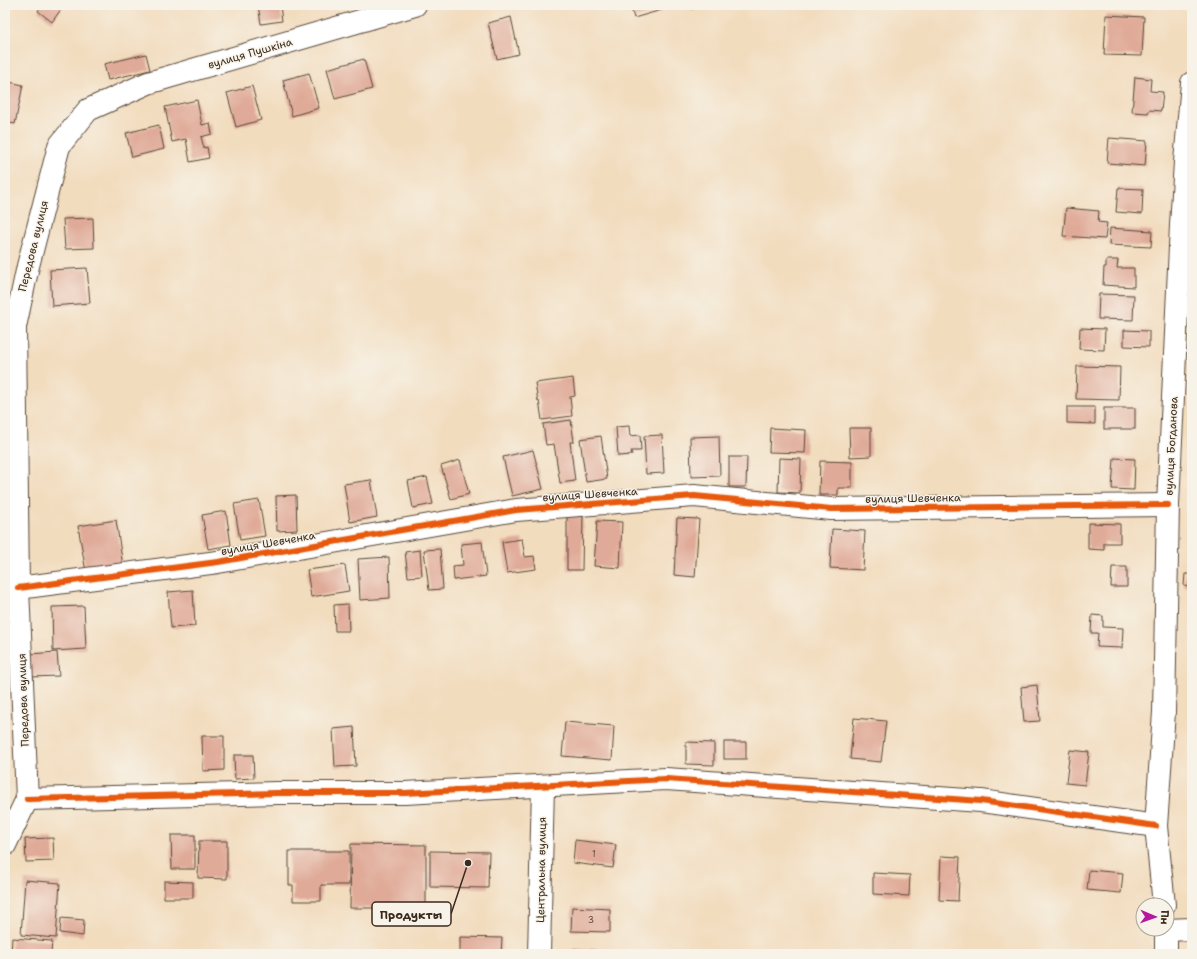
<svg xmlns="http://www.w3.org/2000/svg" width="1197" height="959" font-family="'Shantell Sans',sans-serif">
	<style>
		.building { fill: #e0aa98 }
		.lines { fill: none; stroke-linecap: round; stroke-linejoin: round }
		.street-casing { stroke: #564536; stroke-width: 24 }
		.street { stroke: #fff; stroke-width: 22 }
		.cycleway-casing { stroke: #f7f3e8; stroke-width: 8 }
		.cycleway { stroke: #e8590c; stroke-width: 6 }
		.labels { text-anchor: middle; stroke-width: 3; stroke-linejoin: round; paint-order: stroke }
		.number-label { font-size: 9px; fill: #644a3c }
		.street-label { font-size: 11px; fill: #3b2a1e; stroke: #f7f3e8 }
		.leader { fill: none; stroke: #3b2a1e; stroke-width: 1.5 }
		.callout-dot { fill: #3b2a1e; stroke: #f7f3e8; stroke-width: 1.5 }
		.callout { fill: #f7f3e8; stroke: #3b2a1e; stroke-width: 1.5 }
		.callout-label { font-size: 12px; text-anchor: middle; font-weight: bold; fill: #3b2a1e }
	</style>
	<rect width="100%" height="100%" fill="#f7f3e8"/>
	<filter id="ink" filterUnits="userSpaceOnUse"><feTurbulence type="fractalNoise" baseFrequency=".025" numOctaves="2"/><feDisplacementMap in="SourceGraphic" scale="8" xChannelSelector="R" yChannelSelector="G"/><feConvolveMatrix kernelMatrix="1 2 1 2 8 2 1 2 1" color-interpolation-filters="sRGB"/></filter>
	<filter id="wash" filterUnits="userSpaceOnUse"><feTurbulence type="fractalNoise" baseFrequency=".012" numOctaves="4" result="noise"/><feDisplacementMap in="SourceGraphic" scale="16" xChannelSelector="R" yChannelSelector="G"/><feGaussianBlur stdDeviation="0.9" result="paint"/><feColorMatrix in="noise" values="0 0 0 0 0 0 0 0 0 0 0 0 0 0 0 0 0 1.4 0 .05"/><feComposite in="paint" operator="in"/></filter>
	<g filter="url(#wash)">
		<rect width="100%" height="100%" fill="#f2dcbe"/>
		<g id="blocks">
			<!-- building -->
			<g class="building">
				<path d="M42,5H64L52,22L38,11Z"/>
				<path d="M258,5H280L282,21L261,24Z"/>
				<path d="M630,5H679L634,18Z"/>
				<path d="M690,5H706V6L691,9Z"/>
				<path d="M1106,15L1144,17L1142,56L1104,55Z"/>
				<path d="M511,17L519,54L497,59L488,23Z"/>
				<path d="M146,54L150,70L108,80L104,64Z"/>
				<path d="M364,59L372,89L335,99L327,69Z"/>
				<path d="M309,73L319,108L292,116L283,80Z"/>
				<path d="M1135,77L1151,79L1150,91L1163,92L1161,111L1149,110L1148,113L1132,112Z"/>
				<path d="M5,81L23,85L15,124L5,122Z"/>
				<path d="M252,86L261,120L236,127L227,93Z"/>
				<path d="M197,100L202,125L210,123L212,134L201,137L204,148L207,147L209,158L190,162L186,139L172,142L165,107Z"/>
				<path d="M159,125L164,149L132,157L126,133Z"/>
				<path d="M1109,138L1147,141L1145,166L1107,163Z"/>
				<path d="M1118,188L1143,189L1142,214L1116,212Z"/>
				<path d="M1066,208L1099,211L1098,222L1107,223L1105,239L1063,236Z"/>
				<path d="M93,218L94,248L65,249L63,219Z"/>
				<path d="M1110,228L1152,231L1151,247L1109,245Z"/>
				<path d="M1106,260H1118L1117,268H1134V287L1103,285L1104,267H1106Z"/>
				<path d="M87,268L90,303L52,306L50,270Z"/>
				<path d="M1099,294L1134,295L1133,320L1098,319Z"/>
				<path d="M1080,328L1105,329L1104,350L1079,349Z"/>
				<path d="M1124,330L1149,331V347L1124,346Z"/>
				<path d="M1077,366L1120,367L1119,400L1076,399Z"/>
				<path d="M573,378L575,396L570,397L572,416L542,420L539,401H538L535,383Z"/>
				<path d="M1067,407H1095V424L1067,423Z"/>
				<rect x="1104" y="408" width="31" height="21"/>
				<path d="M571,420L574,442H570L575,481L560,483L554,444L546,445L543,424Z"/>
				<path d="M629,426L630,436L640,435L641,451H631L632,455L618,456L616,427Z"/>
				<path d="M770,428L806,430L805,453L769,452Z"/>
				<path d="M849,428H871V456L850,457Z"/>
				<path d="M662,435L664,473L646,474L644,436Z"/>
				<path d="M601,436L607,479L586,482L580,439Z"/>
				<path d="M719,436L720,476L691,477L690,437Z"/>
				<path d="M533,450L543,489L512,496L503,457Z"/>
				<path d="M729,457H747L746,487H729Z"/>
				<path d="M779,458L801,459L800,493L778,492Z"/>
				<path d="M1114,458L1135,459L1134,490L1112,489Z"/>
				<path d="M460,460L469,494L451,499L441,466Z"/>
				<path d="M820,461L852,462V488H838V495H819Z"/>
				<path d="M427,477L433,504L413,508L408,481Z"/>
				<path d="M371,480L377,517L350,522L344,484Z"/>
				<path d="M296,495L297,530L277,531L276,496Z"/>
				<path d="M259,500L265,536L240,540L234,504Z"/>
				<path d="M226,511L231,545L208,549L202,515Z"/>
				<path d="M567,514L583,515L582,570H567Z"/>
				<path d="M677,518L699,519L695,577L674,575Z"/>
				<path d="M116,520L123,566L86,572L78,526Z"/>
				<path d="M597,521L622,522L620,568L594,566Z"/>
				<path d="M1088,523L1120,524V543H1104V550L1088,549Z"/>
				<path d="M832,529L865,531L863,570L830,568Z"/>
				<path d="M522,539L525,557L534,556L536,569L507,573L502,542Z"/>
				<path d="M482,542L486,576L454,580L453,566L463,565L461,544Z"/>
				<path d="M440,549L443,589L429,590L424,550Z"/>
				<path d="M420,550L422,576L408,577L405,552Z"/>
				<path d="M389,557L390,598L360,600L358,559Z"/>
				<path d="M345,565L349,591L311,597L307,570Z"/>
				<path d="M1112,567H1127V587H1111Z"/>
				<path d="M1185,574H1192V587L1184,586Z"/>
				<path d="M193,590L195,626L171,628L168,592Z"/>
				<path d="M348,604L349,631H335L334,605Z"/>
				<path d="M84,606L86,649L53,651L52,607Z"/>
				<path d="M1092,615L1103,616V627L1123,628L1122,648L1097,647L1098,633H1091Z"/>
				<path d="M57,652L59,676L30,677L29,654Z"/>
				<path d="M1037,685L1040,721L1024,722L1021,687Z"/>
				<path d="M854,718L886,721L881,762L850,759Z"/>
				<path d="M565,722L614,726L612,760L562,756Z"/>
				<path d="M354,727L356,766L335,767L333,729Z"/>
				<path d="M202,736H224V770L203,771Z"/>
				<path d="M686,742L714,743V765L686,764Z"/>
				<rect x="724" y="742" width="22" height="17"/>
				<path d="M1070,750L1089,752L1085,785L1066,783Z"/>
				<path d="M234,755H253L254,778L235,779Z"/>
				<path d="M171,835H195V869H172Z"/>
				<path d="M53,838L54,861L26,862L25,839Z"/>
				<path d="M575,840L616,845L613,868L573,863Z"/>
				<path d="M199,841H227V879L198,878Z"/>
				<path d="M351,844L426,845V908H350Z"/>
				<path d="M289,851H349V885H321V901H293V885H289Z"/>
				<path d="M430,851L489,852L488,888L430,887Z"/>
				<path d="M941,856L960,857L958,901L939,900Z"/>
				<path d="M1089,870L1123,873L1121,893L1087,890Z"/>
				<path d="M873,873L910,875L909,896L873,894Z"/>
				<path d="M25,880L60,883L56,938L21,935Z"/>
				<path d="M164,881L193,882V898H164Z"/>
				<path d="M572,907L610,909V932L571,931Z"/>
				<path d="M61,918L84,920L83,936L60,933Z"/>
				<path d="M460,937L502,938L501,954H460Z"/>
				<path d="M12,938L52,941L51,954H11Z"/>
				<path d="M573,949L608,951V954H573Z"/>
			</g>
		</g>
	</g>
	<g filter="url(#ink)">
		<use href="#blocks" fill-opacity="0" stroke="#564536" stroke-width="1"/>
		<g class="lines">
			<!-- street casing -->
			<g class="street-casing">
				<g id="street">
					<path d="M18,588L218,562L516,510L694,496L831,509L1168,505"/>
					<path d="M27,799L277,793H405L666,779L981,801L1156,826"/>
					<path d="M5,845L27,799L18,588L15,327L28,266L59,146L88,110L148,83L415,5"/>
					<path d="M1164,905L1156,826L1164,712L1168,505L1181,225L1185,162L1192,83"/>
					<path d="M1166,929V954"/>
					<path d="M1166,930L1192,929"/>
					<path d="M539,954L543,786"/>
				</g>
			</g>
			<!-- street -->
			<use href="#street" class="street"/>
			<!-- cycleway casing -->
			<g class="cycleway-casing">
				<g id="cycleway">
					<path d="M18,588L218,562L516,510L694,496L831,509L1168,505"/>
					<path d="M27,799L277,793H405L666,779L981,801L1156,826"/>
				</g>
			</g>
			<!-- cycleway -->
			<use href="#cycleway" class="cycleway"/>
		</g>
	</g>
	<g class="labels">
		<!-- number labels -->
		<g class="number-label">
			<text x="594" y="857">1</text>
			<text x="591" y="923">3</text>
		</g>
		<!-- street labels -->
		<g class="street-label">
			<text transform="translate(250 53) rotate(-16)" y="4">вулиця Пушкіна</text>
			<text transform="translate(33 246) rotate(-76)" y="4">Передова вулиця</text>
			<text transform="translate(1171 446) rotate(-87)" y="4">вулиця Богданова</text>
			<text transform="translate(590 494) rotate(-4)" y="4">вулиця Шевченка</text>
			<text transform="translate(913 498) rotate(-1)" y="4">вулиця Шевченка</text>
			<text transform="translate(268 543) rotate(-10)" y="4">вулиця Шевченка</text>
			<text transform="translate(23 700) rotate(-92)" y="4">Передова вулиця</text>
			<text transform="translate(541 870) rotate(-89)" y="4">Центральна вулиця</text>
		</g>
	</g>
	<!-- callouts -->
	<path class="leader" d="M468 863L451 914"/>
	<circle class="callout-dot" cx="468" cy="863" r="4"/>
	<rect class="callout" x="372" y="902" width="79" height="24" rx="4"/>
	<g class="callout-label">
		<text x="411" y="919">Продукты</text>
	</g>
	<!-- margin -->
	<rect width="1197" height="959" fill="none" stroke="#f7f3e8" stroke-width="20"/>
	<!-- north arrow -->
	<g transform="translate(1155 917) rotate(92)"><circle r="19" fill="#f7f3e8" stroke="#aca397"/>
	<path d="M0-3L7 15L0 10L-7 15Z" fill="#b5179e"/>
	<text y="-6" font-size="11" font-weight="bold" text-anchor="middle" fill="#3b2a1e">Пн</text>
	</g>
</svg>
